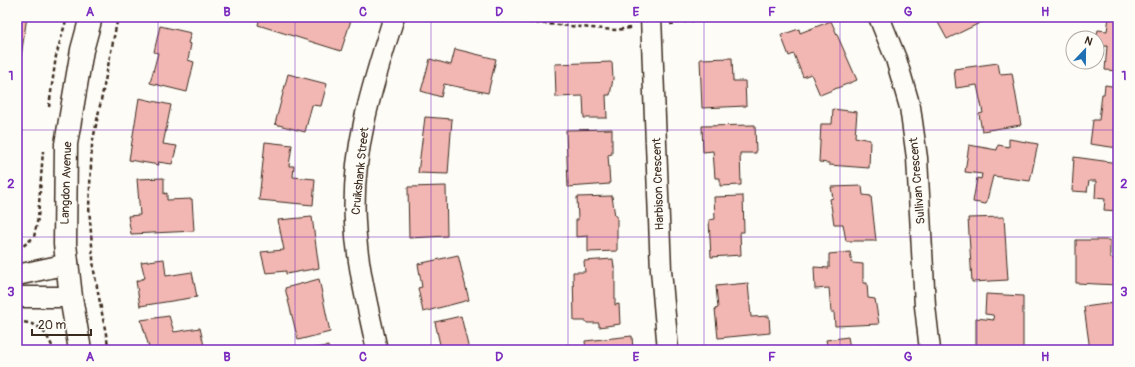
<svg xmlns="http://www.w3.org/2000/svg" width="1135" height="367" font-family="Pangolin,sans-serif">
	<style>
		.building { fill: #f2b7b3; stroke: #3b2a1e }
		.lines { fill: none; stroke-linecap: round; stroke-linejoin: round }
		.minor-casing { stroke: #3b2a1e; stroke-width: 23 }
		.tertiary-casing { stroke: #3b2a1e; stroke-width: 25 }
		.path { stroke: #3b2a1e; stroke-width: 2.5; stroke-dasharray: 4 3; stroke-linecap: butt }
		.minor { stroke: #fdfcf7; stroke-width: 20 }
		.tertiary { stroke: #fdfcf7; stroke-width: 22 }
		.grid { fill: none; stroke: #7b2cbf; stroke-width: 1; stroke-opacity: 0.55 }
		.labels { text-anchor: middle; stroke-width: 3; stroke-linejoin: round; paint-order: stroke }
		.street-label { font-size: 12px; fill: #3b2a1e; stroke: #fdfcf7 }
		.neatline { fill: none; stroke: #7b2cbf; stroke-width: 1.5 }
		.grid-label { font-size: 13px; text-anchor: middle; font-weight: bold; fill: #7b2cbf }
	</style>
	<rect width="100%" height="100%" fill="#fdfcf7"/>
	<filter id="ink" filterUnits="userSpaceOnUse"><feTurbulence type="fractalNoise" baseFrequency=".025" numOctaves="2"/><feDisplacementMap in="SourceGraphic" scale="8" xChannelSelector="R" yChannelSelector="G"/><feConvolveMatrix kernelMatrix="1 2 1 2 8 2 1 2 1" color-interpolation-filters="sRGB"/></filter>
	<g filter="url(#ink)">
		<!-- building -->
		<g class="building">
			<path d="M17,17H27L20,63L21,66L17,67V76Z"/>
			<path d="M260,17H352L341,51L258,25Z"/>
			<path d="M935,17H992L947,39Z"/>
			<path d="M1109,17H1118V71L1105,70L1107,46L1097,47L1096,38L1098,30L1107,31Z"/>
			<path d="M831,21L857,80L820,95L811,74L803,77L794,54L789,56L781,35L799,29L800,33Z"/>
			<path d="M160,26L191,33L188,43L191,44L188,60L194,62L187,92L150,83L158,53L154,52Z"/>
			<path d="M455,49L496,59L488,93L444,84L441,97L421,91L430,59L451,65Z"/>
			<path d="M732,58L733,81H745L746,106L702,108L700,59Z"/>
			<path d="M612,62L613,79L610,95H606L607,118H584L583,96L556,97L555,64Z"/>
			<path d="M998,63L1000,74L1012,73L1021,125L982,131L979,114L983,113L977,85L956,88L954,69Z"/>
			<path d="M288,74L327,84L321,106L312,105L305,132L275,124Z"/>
			<path d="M1105,85L1118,87V148L1090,144L1093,120H1099L1102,94H1104Z"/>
			<path d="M139,98L171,105L163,144L177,146L172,164L158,162L159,165L129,160Z"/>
			<path d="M833,109L857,112L855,137L870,140L869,168L829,165V163L819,162L821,124H832Z"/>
			<path d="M425,117L452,119L448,174L418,173Z"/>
			<path d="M755,125L756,153H740L741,185L720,186V178H715L713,151L703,152L702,126Z"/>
			<path d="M612,129V154L608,155L610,184L568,187L566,130Z"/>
			<path d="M1009,139L1038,144L1030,181L993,176L986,204L973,202L977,178L981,179L982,174L965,172L969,145L997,150L998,145L1009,147Z"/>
			<path d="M265,142L292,145L289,166H294L293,177L315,179L313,205L259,200Z"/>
			<path d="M1074,157L1118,163V211L1104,210L1105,199L1095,198L1096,181H1089L1087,192L1072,191Z"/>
			<path d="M164,178V194L167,193V200L192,199L194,231L131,234L128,216L140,215L137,179Z"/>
			<path d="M446,186L447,236L409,238L408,187Z"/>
			<path d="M862,186L863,195L871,196L876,241H846L843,224H834L830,199L833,198L831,187Z"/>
			<path d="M612,196L615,216H617V251L588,252V236L576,237V220H578L577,197Z"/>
			<path d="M743,196L744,232H740L741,255L711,257L709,220L715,219L714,197Z"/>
			<path d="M312,217L319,268L286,274V271L266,273L261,252L284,250L278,220Z"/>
			<path d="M1004,217L1008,280L972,282L968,218Z"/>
			<path d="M1076,240H1110V258L1118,259V285L1076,283Z"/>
			<path d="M850,252L852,263L863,264V283H867L868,298L875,299L879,324L835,326L834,312H831L829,288L815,289L814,267L829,268V254Z"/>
			<path d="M458,255L469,300L423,312L418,288L422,287L418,264Z"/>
			<path d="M164,259L166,276L192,272L197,297L140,306L136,281L145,278L141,262Z"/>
			<path d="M613,259L614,268H615V305L619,304L620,324L599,327V323H587L586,321H574L573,272H585L584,261Z"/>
			<path d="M319,279L330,332L298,340L285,288Z"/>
			<path d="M748,283L751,317L769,316L770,333L718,338L715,309L718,308L716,286Z"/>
			<path d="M986,294L1023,296V350H976V318L994,320L993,315L985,314Z"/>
			<path d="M1114,303L1118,327V350H1090L1084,307Z"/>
			<path d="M169,316L174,332L200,328L205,350H147L146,348L149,347L141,320Z"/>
			<path d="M461,316L469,350H437L441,349L435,322Z"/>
			<path d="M632,336L633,350H586L585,341Z"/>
			<path d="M848,337L850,348L880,344L881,350H828L826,340Z"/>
			<path d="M328,346L329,350H304Z"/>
			<path d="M758,346L759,350H729Z"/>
		</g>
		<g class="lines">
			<!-- minor casing -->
			<g class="minor-casing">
				<g id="minor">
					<path d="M651,17L661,270L668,350"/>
					<path d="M879,17L896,59L910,107L917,158L925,306L930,350"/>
					<path d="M17,275L68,264"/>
					<path d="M17,297H71"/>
					<path d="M377,350C368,307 357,266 355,222C351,151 373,83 394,17"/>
				</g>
			</g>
			<!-- tertiary casing -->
			<g class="tertiary-casing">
				<path id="tertiary" d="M80,350L71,297L65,244L66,144L82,50L91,17"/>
			</g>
			<!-- path -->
			<g class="path">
				<path d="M487,17L502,20L615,30L631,28"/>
				<path d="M670,24L717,17"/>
				<path d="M49,107L56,56L67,17"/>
				<path d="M17,248L22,247L34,237L38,218L43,151"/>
				<path d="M17,322C40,322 45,331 54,350"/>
				<path d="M109,350L94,271L89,207L92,145L118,17"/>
			</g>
			<!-- minor -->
			<use href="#minor" class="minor"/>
			<!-- tertiary -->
			<use href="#tertiary" class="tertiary"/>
		</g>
	</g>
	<!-- grid -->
	<path class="grid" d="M158,17V350M295,17V350M431,17V350M568,17V350M704,17V350M840,17V350M977,17V350M17,130H1118M17,237H1118"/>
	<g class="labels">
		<!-- street labels -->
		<g class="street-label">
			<text transform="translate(360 171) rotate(-84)" y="4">Cruikshank Street</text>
			<text transform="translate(917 181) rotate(-95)" y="4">Sullivan Crescent</text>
			<text transform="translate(66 183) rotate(-88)" y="4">Langdon Avenue</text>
			<text transform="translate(658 184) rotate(-92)" y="4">Harbison Crescent</text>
		</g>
	</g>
	<!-- margin -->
	<rect width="1135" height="367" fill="none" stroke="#fdfcf7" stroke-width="44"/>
	<!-- north arrow -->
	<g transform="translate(1085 50) rotate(22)"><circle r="19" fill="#fdfcf7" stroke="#afa8a0"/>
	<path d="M0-3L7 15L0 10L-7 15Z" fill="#1f6fb2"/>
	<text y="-6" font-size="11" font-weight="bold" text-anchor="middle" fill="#3b2a1e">N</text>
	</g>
	<!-- scale -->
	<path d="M32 329v6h59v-6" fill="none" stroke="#3b2a1e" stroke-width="2"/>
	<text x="38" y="329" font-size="12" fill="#3b2a1e" stroke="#fdfcf7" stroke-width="3" paint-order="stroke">20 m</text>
	<rect x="22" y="22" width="1091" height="323" class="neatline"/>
	<g class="grid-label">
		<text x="90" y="16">A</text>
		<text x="227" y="16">B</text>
		<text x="363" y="16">C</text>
		<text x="499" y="16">D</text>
		<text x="636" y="16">E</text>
		<text x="772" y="16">F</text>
		<text x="908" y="16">G</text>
		<text x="1045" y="16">H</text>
		<text x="11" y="80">1</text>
		<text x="1124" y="80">1</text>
		<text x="11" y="188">2</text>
		<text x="1124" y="188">2</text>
		<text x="11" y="296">3</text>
		<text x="1124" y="296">3</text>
		<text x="90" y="361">A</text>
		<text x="227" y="361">B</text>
		<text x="363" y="361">C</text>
		<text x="499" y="361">D</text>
		<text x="636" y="361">E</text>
		<text x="772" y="361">F</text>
		<text x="908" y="361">G</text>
		<text x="1045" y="361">H</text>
	</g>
</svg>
